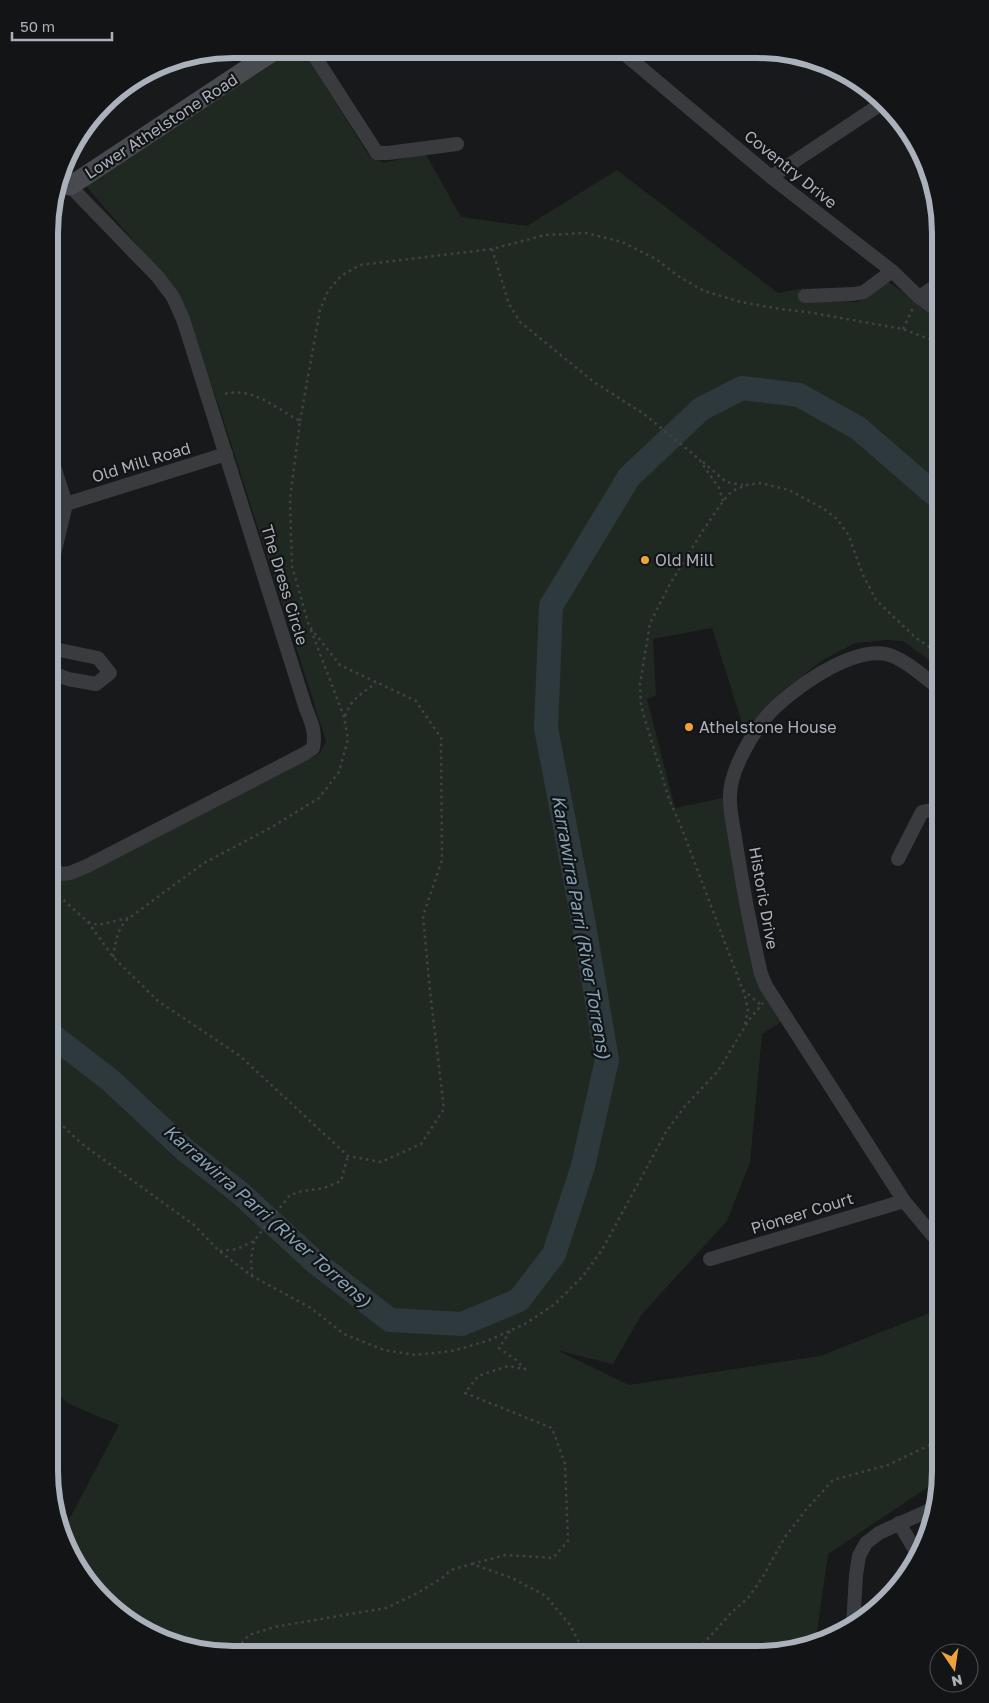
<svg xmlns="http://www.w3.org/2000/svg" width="989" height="1703" font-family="'Golos Text',sans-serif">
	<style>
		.green { fill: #202921 }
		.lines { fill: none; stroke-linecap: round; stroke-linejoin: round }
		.river { stroke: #2e393e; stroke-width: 24 }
		.path { stroke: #3f4246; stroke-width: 2.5; stroke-dasharray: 2.5 4; stroke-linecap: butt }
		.street { stroke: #393b3f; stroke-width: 14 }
		.secondary { stroke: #474a4f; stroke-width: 19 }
		.poi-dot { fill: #efa23c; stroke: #131416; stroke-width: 2 }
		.labels { text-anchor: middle; stroke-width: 4.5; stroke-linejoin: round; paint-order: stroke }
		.street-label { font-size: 16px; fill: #abb1ba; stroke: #131416 }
		.poi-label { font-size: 16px; fill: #abb1ba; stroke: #131416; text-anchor: start }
		.water-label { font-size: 18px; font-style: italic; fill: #83a2b4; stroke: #131416 }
		.rim { fill: none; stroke: #abb1ba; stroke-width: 6 }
	</style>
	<rect width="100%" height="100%" fill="#18191a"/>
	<!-- green -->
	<path class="green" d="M292,49H302L368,154L384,163L425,153L461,217L527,226L617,170L778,293L804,288L806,301L858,302L888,282L940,316V668L903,641L887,640L855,643L823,660L781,692L745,732L712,628L653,639L656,695L647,699L675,808L727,797L742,904L784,1020L762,1034L750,1162L727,1221L642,1314L613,1364L557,1350L629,1385L820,1356L940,1309V1479L828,1554L815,1645L757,1654L208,1653L162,1640L111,1609L80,1573L61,1535L119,1425L69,1404L49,1385V871L69,879L320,753L326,741L220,409L186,313L173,286L86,186Z"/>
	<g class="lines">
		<!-- river -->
		<path class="river" d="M49,1033L110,1080L185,1150L239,1192L315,1262L390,1320L462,1324L519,1300L554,1254L583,1166L607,1060L584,925L546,728L551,606L629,477L701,409L742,388L799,395L858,428L940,499"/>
		<!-- path -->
		<g class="path">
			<path d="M492,249L509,304L520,322L594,382L644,414L699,459L719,488L723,501"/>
			<path d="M903,329L913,308"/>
			<path d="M300,421L320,310L328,291L341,276L360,265L492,249L545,235L586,233L622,242L656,259L678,276L704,291L741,302L780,309L807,312L903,329L934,341L940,346"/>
			<path d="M703,462L726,482L743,485"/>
			<path d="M345,716C352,698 361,694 376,683"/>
			<path d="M49,887L88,922L113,957L158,1001L240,1056L348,1156L381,1162L421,1144L444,1109L430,991L423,916L442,860L441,738L416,701L340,665L309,626L292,566L290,498L300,421C275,408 252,385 221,395"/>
			<path d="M88,922L98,925L128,918"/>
			<path d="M113,957C116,941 117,928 129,918L204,863L272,827L319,798L339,772L348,739L344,717L311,630"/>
			<path d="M743,990L761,1005"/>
			<path d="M745,1024L748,1010L745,996L682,829L669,799L641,706L640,684L650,623L670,584L702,532L723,501L732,491L747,485L760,483L789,490L824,509L838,520L849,536L862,573L876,600L916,638L940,654"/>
			<path d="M49,1113L82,1144L194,1225L219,1251L252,1276L311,1308L344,1334L384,1350L415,1355L452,1351L487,1341L525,1324L555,1304L583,1276L602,1250L666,1132L685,1106L718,1071L749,1020L763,1003"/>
			<path d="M220,1251L237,1249L254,1241L290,1195L303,1191L324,1188L341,1181L348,1156"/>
			<path d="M252,1276L251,1260L254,1241"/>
			<path d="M472,1564L505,1555L553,1558L568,1541L565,1464L552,1428L465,1393L478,1376L508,1366L525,1369L516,1360L499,1348L511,1330"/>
			<path d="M233,1653L249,1635L274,1627L386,1608L414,1595L442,1578L451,1570L472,1564L512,1578L546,1596L570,1625L585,1654"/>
			<path d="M694,1654L732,1612L748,1598L762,1578L785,1537L805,1511L833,1480L888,1465L940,1440"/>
		</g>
		<!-- street -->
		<g class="street">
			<path d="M310,49L377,153H388L457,144"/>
			<path d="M621,51L771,177L892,271L919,297L940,312"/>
			<path d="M771,177L884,102"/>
			<path d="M805,296L854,294L864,292L892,271"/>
			<path d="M919,297L940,283"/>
			<path d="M66,504L226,454"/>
			<path d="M50,571L66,504L50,454"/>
			<path d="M50,672L68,679L96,684L110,673L98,658L50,648"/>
			<path d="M898,859L922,812L940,808"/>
			<path d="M49,867L61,874L70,873L87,866L304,754L313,748C316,733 312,723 306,709L183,319L173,297L158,277L70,186"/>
			<path d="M940,1244L904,1201L766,986L761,974C751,931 743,888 736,844C734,828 729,811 730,795C730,772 751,735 766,717C788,691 850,647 886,654C904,658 925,678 940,689"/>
			<path d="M710,1259L904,1201"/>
			<path d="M899,1523L918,1555"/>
			<path d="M853,1626L856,1575L859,1556L866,1543L879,1533L934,1508"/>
		</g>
		<!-- secondary -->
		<path class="secondary" d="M60,176L70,186L277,49"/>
	</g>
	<!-- markers -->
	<g class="poi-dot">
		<circle cx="645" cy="560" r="5"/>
		<circle cx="689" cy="727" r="5"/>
	</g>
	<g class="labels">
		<!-- street labels -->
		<g class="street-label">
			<text transform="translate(161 126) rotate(-33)" y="6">Lower Athelstone Road</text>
			<text transform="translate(791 169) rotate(39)" y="6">Coventry Drive</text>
			<text transform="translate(141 462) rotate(-17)" y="6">Old Mill Road</text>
			<text transform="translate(285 585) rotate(73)" y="6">The Dress Circle</text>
			<text transform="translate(764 898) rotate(80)" y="6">Historic Drive</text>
			<text transform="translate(802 1213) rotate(-17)" y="6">Pioneer Court</text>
		</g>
		<!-- poi labels -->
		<g class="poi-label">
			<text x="655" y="566">Old Mill</text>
			<text x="699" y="733">Athelstone House</text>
		</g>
		<!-- water labels -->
		<g class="water-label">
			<text transform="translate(581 927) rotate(80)" y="6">Karrawirra Parri (River Torrens)</text>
			<text transform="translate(267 1216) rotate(41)" y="6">Karrawirra Parri (River Torrens)</text>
		</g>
	</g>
	<!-- crop -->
	<path d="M0 0H989V1703H0ZM233 58H757A175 175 0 0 1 932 233V1471A175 175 0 0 1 757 1646H233A175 175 0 0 1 58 1471V233A175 175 0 0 1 233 58Z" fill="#131416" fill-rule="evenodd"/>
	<path class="rim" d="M233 58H757A175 175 0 0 1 932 233V1471A175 175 0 0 1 757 1646H233A175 175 0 0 1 58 1471V233A175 175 0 0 1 233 58Z"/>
	<!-- north arrow -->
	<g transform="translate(954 1668) rotate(167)"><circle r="24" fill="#131416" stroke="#505358"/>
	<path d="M0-4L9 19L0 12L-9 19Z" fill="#efa23c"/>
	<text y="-8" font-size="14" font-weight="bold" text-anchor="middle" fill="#abb1ba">N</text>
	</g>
	<!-- scale -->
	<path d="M12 32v8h100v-8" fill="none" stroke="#abb1ba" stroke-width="2.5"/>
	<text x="20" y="32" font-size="15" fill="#abb1ba" stroke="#131416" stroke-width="4" paint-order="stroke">50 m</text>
</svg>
